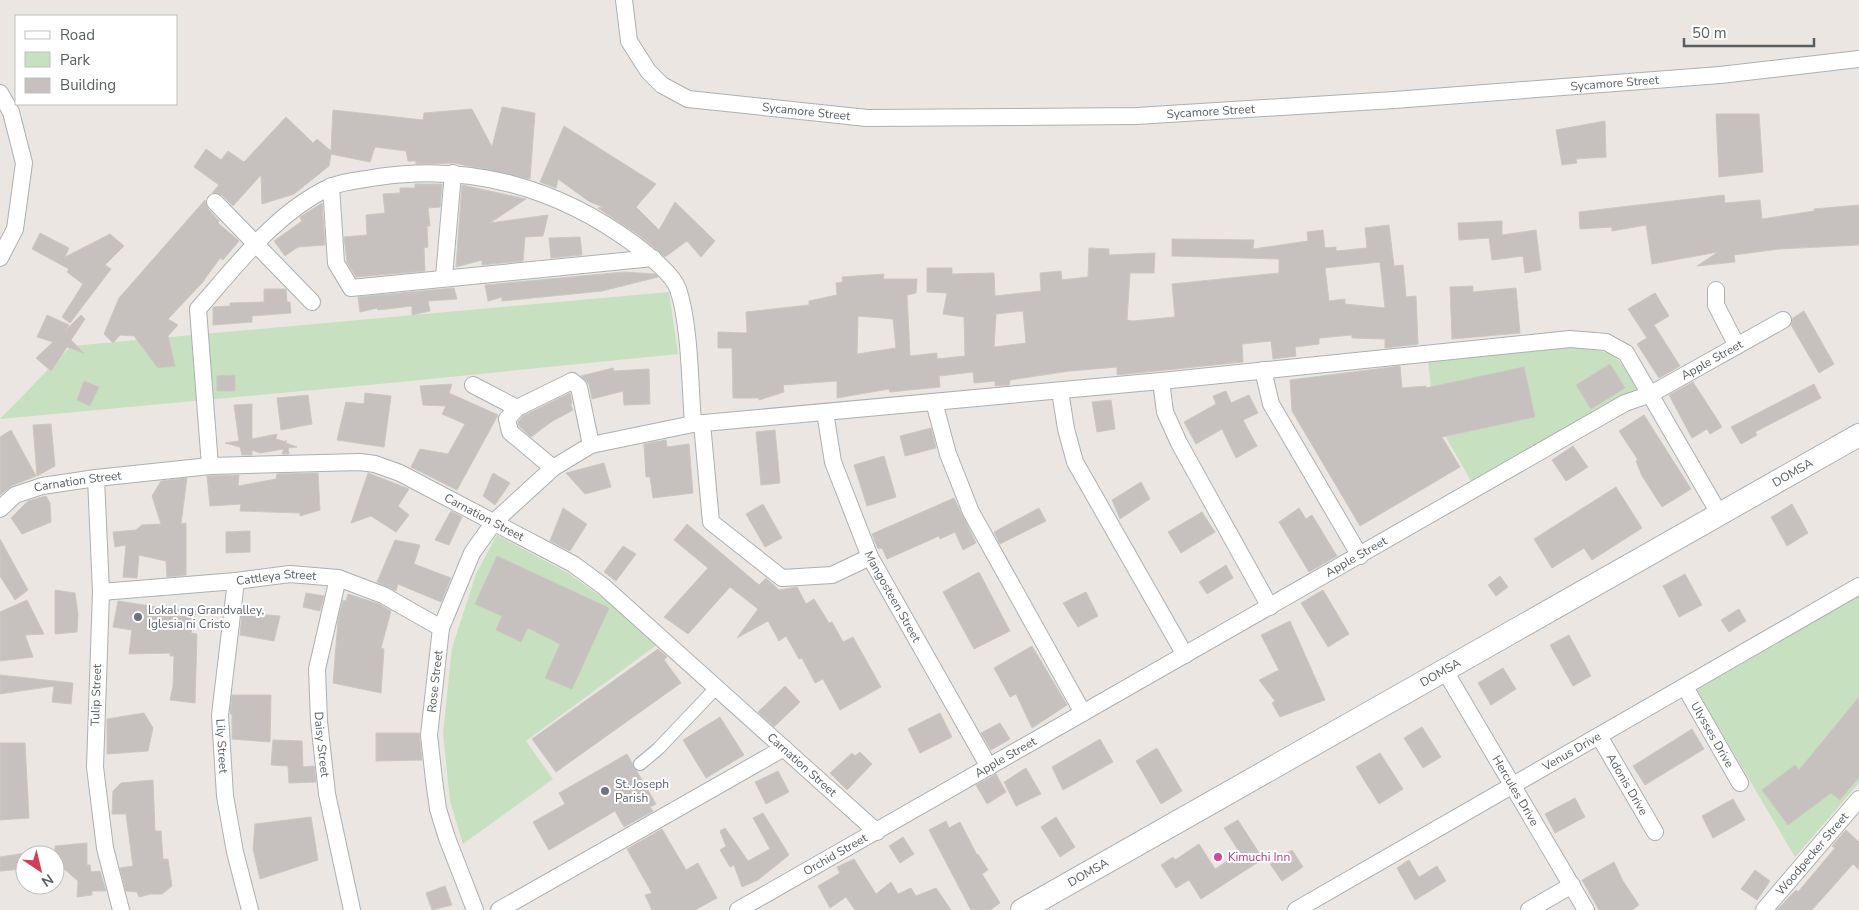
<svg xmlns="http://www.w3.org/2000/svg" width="1859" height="910" font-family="'Nunito Sans',sans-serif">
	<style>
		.green { fill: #c7e0c0 }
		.building { fill: #c6c1be; stroke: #cec7c0; fill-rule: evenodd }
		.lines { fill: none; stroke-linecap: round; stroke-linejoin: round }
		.pedestrian-casing { stroke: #acb0b2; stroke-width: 14 }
		.minor-casing { stroke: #acb0b2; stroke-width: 18 }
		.secondary-casing { stroke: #aeb2b5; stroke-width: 24 }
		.pedestrian { stroke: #fff; stroke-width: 12 }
		.minor { stroke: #fff; stroke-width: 16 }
		.secondary { stroke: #fff; stroke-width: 22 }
		.worship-dot { fill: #6b7280; stroke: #fff; stroke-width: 2 }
		.hotel-dot { fill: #d1479c; stroke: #fff; stroke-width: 2 }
		.labels { text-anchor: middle; stroke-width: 4; stroke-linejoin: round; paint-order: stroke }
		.street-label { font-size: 12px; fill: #595e60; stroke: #fff }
		.worship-label { font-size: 12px; fill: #5b616d; stroke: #fff; text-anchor: start }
		.hotel-label { font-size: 12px; fill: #b23c85; stroke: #fff; text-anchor: start }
	</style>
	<rect width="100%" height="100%" fill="#ebe6e1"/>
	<!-- green -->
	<g class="green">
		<path d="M669,292L678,354L390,383L0,419L71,346Z"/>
		<path d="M1570,347C1614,352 1614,350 1638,388L1471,481L1434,416L1428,361Z"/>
		<path d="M497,535L568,573L614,606L658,644L526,741L553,779L463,844L450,801L443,733L452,648L476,574Z"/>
		<path d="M1859,593V783L1795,857L1694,686Z"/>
	</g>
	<!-- building -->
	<g class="building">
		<path d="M502,107L535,113L530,179L454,163L416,164V161H408L406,151L375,147L370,162L331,154L329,166L294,194L262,204L261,175L233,206L222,195L212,193L219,185L194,167L206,149L221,160L228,151L244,162L286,117L313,143L317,139L331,151L333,110L423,120L424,113L472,109L492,147Z"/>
		<path d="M1716,114H1759L1763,172L1719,177Z"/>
		<path d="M1605,121L1606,157L1576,159L1577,163L1562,165L1556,130Z"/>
		<path d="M564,126L656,184L636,207L659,230L675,202L715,241L701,257L687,241L665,257L640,236L598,208L603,207L590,202L558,179L556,188L540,182Z"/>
		<path d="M415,184H442L440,207L428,208L430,226H427L428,247L424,248L425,271L356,277L347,262L344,237L367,235L366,215L385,213L383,194L400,193V188H415Z"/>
		<path d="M462,185L526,199L490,223L548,215L543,236L525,237L523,261L482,265V260L456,267Z"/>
		<path d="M1724,195L1725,203L1760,200L1762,219L1814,211V209L1859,205V245L1779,249L1734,255L1735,262L1697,266L1718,252L1652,264L1646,225L1612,231V227L1580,229L1579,212Z"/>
		<path d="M205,200L208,209L219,221L218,223L239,241L223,260L220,258L202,283L168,319L178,325L168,336L175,366L158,368L134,336L120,335L113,343L104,334L119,298Z"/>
		<path d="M322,203L325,245L298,247L285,256L274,241L302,221L300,217Z"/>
		<path d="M1502,221V235L1536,230L1541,270L1525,273L1523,256L1492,260L1489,238L1459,240L1458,223Z"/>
		<path d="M1389,225L1394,266L1403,265L1406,297L1416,296L1418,344L1385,348V339L1352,338V335L1319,338V344L1295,347L1296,356L1273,359L1271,341L1242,344L1243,362L1117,375V367L1070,371L1010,380L1009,385L995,386V381L974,383L973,372L939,376L940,387L890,392L889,389L837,398V381L783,385L784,392L759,400V398H733L732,348H718V332L747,333L746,312L809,305V301L837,295L836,283L843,282L842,277L884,274L883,279H917L916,293L907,295L910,356L937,353V359L965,356L964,317L943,314L947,293L927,292V268H952V274L994,273L995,296L1041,291L1040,273L1061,271L1062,280L1088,277L1089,248L1109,249V255L1155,253L1154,273H1130L1127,320L1133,321L1175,317L1172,284L1279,273V259L1172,256V239L1254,240L1253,249L1308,241L1307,232L1323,230L1325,248L1336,247V251L1367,248L1365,228ZM1380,262L1385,308L1345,304V299L1329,301L1325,268ZM1023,311L1026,343L994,347L996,314ZM858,316L893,319L896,348L857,354Z"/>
		<path d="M40,233L69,248L65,257L110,234L124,246L105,265L111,269L70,323L62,317L83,284L67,272L69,269L32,249Z"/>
		<path d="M580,237L582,255L551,258L549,238Z"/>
		<path d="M624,272L655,274L658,277L602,291L502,301V297L488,301L485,285Z"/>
		<path d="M1473,286V292L1516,288L1520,333L1452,339L1450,287Z"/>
		<path d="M454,288L457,299L428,301L430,311L412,315V306L378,310L377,308L360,312L358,297Z"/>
		<path d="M264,289H286L287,302H290L291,313L252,316V322L213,325V307L230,306V303L264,302Z"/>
		<path d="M1655,293L1669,316L1654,325L1680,366L1659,378L1637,344L1647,338L1628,309Z"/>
		<path d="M1804,311L1834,364L1819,373L1791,325L1793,318Z"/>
		<path d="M47,315L69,325L65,331L81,315L85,319L71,340L84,353L67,347L51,371L36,358L53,342L37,337Z"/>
		<path d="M1610,364L1625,388L1591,409L1576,385Z"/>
		<path d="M1400,366L1402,388L1426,386V388L1524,367L1535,417L1442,437L1460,467L1360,526L1292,411L1290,380Z"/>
		<path d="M613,368L614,371L649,369L650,404L624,405L623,391L592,399L589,384L581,376Z"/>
		<path d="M235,375V391H217V376Z"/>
		<path d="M84,381L99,387L90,406L77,400Z"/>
		<path d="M1693,382L1722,427L1710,434L1707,429L1692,438L1669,395Z"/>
		<path d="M452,384L449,393L498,415L457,490L411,467L420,449L448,454L465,424L442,414L446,406L423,405L420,386Z"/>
		<path d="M1814,384L1821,398L1755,432L1757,435L1741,444L1731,427Z"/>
		<path d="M1226,391L1231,403L1249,395L1258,413L1243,420L1257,446L1236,458L1222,429L1196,444L1184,422L1216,404L1213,396Z"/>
		<path d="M365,393L391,396L384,447L337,440L346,402L364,404Z"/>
		<path d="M570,393L572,404H570L573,410L551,422L531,437L519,426L518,422L523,416Z"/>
		<path d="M308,395L312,424L281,430L277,398Z"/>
		<path d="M1111,400L1115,429L1097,432L1092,402Z"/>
		<path d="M252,404V439L277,434L276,439L286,442V440V443L297,447L288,448L289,454H282L284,449L260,453L252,450V455H242L240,447L225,443L239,441L234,405Z"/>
		<path d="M1644,415L1691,489L1662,507L1642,476L1636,461L1638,460L1619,431Z"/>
		<path d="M51,424L55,466L37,476L33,425Z"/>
		<path d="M931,428L936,448L905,456L900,436Z"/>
		<path d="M11,430L36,476L11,486L0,495V437Z"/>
		<path d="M775,430L780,483L761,485L756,432Z"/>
		<path d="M666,440L667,447L689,444L693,493L653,498L650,477H646L644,444Z"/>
		<path d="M1573,446L1588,467L1566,481L1552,460Z"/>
		<path d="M884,456L896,497L867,506L854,465Z"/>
		<path d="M604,463L611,487L585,494L566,473Z"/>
		<path d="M318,473L320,510L300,516V513L240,511L241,504L210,506L207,476L239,475L238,486L276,479L277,474Z"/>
		<path d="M368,473L409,489L398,506L409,515L396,532L371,516L351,523Z"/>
		<path d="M493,473L510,483L495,505L483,496Z"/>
		<path d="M187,478L181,524L186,523V575L167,577L166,561L139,555L137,578L123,577L126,545L115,547L113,532L136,530L142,525L161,524L152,496L161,481Z"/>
		<path d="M1141,482L1150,499L1120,519L1112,500Z"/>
		<path d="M1616,487L1642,528L1592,560L1584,548L1552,568L1534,539Z"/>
		<path d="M46,496L50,503L51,522L22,534L11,518L28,501Z"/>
		<path d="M954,498L976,543L963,550L955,532L940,539L939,536L887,559L882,548L878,549L872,534Z"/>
		<path d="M763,504L782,538L765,547L746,514Z"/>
		<path d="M1792,504L1808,533L1787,546L1771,517Z"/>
		<path d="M563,508L587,524L570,551L550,541Z"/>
		<path d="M1039,508L1046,521L1000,544L994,532Z"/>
		<path d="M1299,508L1306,519L1312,515L1337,556L1309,572L1279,522Z"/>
		<path d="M451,511L462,517L449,545L435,540Z"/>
		<path d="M1202,512L1215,532L1181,553L1168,532Z"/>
		<path d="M687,524L759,585L766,578L779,590L797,587L806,604L814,599L829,623L832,622L843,642L853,637L881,687L840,710L823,679L815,683L802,658L799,659L786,636L779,641L768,621L737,638L758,609L730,587L688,634L664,617L708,568L674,540Z"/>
		<path d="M250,531V552L226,553V532Z"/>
		<path d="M0,539L28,590L15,600L0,576Z"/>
		<path d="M395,540L420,545L414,564L451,578L441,602L398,584L396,591L377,582Z"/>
		<path d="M623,546L636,554L616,581L604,572Z"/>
		<path d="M497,556L609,608L572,689L545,678L560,644L528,628L521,642L496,630L502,616L475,604Z"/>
		<path d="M1226,565L1233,578L1207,594L1199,582Z"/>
		<path d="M979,572L1010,631L974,649L943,592Z"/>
		<path d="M1685,574L1702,605L1679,617L1663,586Z"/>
		<path d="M1500,576L1508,587L1496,596L1488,585Z"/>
		<path d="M55,590L75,593L78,614L77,632L55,634Z"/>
		<path d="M1323,590L1349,634L1328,647L1301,603Z"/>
		<path d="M1086,592L1098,616L1078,627L1063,603Z"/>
		<path d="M306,593L324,596L320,611L303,607Z"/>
		<path d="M348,594L379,604L391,611L381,648L384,649L381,693L333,683L338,621L343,600L346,601Z"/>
		<path d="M27,600L44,634L25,635L33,657L0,661V612Z"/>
		<path d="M118,601L170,609L196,610L191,633L197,634L195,703L170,700L173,686L174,656H170V653L129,654L132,630L113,627Z"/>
		<path d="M1739,609L1746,621L1729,632L1721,620Z"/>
		<path d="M242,613L280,616L274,641L240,635Z"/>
		<path d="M1290,621L1325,700L1280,717L1272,703L1275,701L1259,680L1279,670L1261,635Z"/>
		<path d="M1569,635L1591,676L1573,686L1550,645Z"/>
		<path d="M1032,646L1067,705L1032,728L1016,694L1010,697L994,668Z"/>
		<path d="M658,649L667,657L664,660L681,683L556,772L532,739Z"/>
		<path d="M1503,668L1516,689L1491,705L1478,683Z"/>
		<path d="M0,675L73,683L71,704L52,702L54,686L0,694Z"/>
		<path d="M785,686L800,702L774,727L758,712Z"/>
		<path d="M232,695H271L270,742L232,739V714H230Z"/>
		<path d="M1859,697V777L1840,800L1831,793L1788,825L1762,790L1795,765L1799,770Z"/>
		<path d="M144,713L153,728L148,751L107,754V719Z"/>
		<path d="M940,713L952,737L920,753L908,729Z"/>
		<path d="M720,717L744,755L706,778L683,740Z"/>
		<path d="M1000,723L1010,739L991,750L981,733Z"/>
		<path d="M1422,727L1441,757L1423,768L1404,738Z"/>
		<path d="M1692,729L1704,749L1645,785L1633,766Z"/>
		<path d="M376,733H419L422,760L376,761Z"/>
		<path d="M1100,739L1113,762L1063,790L1052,767Z"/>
		<path d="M273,740L302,741L303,767L314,766L316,782L289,783L288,766L271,765Z"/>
		<path d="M0,743H25L29,818L0,820Z"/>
		<path d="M1157,748L1182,791L1161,804L1136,761Z"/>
		<path d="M860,752L872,764L847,790L830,773L852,753L855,756Z"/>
		<path d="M1380,753L1403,789L1379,804L1356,767Z"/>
		<path d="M627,754L656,804L650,807L653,811L624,827L615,811L549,850L533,822L565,804L559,793Z"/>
		<path d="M1026,768L1041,794L1016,806L1004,782Z"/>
		<path d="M778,771L789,792L766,804L755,782Z"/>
		<path d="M996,774L1006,792L987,804L976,785Z"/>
		<path d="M153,780L155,831H161L163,859H168L172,886L162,894H151L139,897L137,892L126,891L120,868L133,866L126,814H112L113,791L121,783Z"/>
		<path d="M1575,798L1585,817L1555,833L1545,814Z"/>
		<path d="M1733,799L1745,820L1713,838L1702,816Z"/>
		<path d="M763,813L789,855L758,880L742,887L734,865L730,867L720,850L726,846L720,831L725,828L748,861L770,849L753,818Z"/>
		<path d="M311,817L318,860L260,879L253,849L255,824Z"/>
		<path d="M1056,817L1075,847L1060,857L1041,827Z"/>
		<path d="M1238,820L1263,859L1201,899L1189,880L1176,888L1161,865L1173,857L1175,860L1199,844L1215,869L1240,853L1224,828Z"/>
		<path d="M946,821L949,828L960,822L977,855L978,854L988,870L982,874L1000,903L990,910H971L929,830Z"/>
		<path d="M662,829L686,870L698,863L717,898L695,910H652L645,895L652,893L627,849Z"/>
		<path d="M1846,830L1859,842V870L1853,864L1812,910H1777L1796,890L1798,892L1835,848L1832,846Z"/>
		<path d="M903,837L914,854L900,863L889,846Z"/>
		<path d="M87,843V865H90L91,872L100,871L106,891H92V895L77,897L78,881L55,861V846Z"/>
		<path d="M1292,850L1303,867L1282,881L1270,864Z"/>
		<path d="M25,853V869L0,871V857Z"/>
		<path d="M854,859L876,894L891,882L898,894L911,888L916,896L936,888L951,910H855L846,897L830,908L818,886L840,873L837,867Z"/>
		<path d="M1409,860L1419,877L1437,866L1446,881L1415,900L1397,868Z"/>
		<path d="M1614,862L1623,881L1639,905L1632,910H1599L1582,880Z"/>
		<path d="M1755,870L1770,881L1757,900L1741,889Z"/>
		<path d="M445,886L452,905L432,910L426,893Z"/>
	</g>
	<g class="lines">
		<!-- pedestrian casing -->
		<g class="pedestrian-casing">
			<path id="pedestrian" d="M640,764L658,749L716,688"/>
		</g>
		<!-- minor casing -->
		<g class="minor-casing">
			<g id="minor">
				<path id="s1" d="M624,0L629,41L648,71L662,85L688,99L867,118L1137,116L1394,100L1720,75L1859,59"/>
				<path d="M0,93L11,112L24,163L15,229L0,258"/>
				<path d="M331,186L336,263L351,288L653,258"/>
				<path d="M215,202L312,302"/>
				<path d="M444,277L453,173"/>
				<path d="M1716,290V305L1737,346"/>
				<path d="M1263,370L1271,404L1360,556"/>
				<path d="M1161,381L1165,412L1179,443L1270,607"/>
				<path d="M473,385L517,408"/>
				<path d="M1060,391L1066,429L1075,462L1185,655"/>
				<path d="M934,402L948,454L971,512L1083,713"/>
				<path id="s2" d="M825,412L833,462L870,557L989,767"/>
				<path d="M702,423L711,522L782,578L832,575L870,557"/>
				<path d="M210,466L198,309C237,265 276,212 330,187C344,181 363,180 378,177C471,163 558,188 634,244C647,254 673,274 678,289C690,324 690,386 693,424"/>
				<path d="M553,468L510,432L507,419L517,408L572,381L579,387L591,445"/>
				<path d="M96,478L101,592L95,767L105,848L121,910"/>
				<path id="s3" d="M0,509L15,495L42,486L96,478L210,466L360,462L375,464L400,473L573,564L603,586L877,832"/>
				<path id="s4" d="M338,578L317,669L319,721L327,794L352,910"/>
				<path id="s5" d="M236,581L220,715L225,796L235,852L250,910"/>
				<path id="s6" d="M101,592L236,581L290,574L338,578L383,595L441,628"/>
				<path id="s7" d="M1445,671L1586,910"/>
				<path id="s8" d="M1685,687L1740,783"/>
				<path id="s9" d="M1599,736L1655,832"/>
				<path id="s10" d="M475,910L447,838L438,809L434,780L429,735L441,628L472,553L494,522L553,468L591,445L693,424L1161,381L1570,339L1606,342L1626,353L1720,515"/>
				<path d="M499,910L784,748"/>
				<path id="s11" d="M738,910L1625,403L1651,394L1783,320"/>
				<path id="s12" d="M1296,910L1859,586"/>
				<path d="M1529,910L1572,885"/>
				<path id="s13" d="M1764,910L1859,799"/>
			</g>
		</g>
		<!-- secondary casing -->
		<g class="secondary-casing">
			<g id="secondary">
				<path id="s14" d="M1022,910L1859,435"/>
			</g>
		</g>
		<!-- pedestrian -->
		<use href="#pedestrian" class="pedestrian"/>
		<!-- minor -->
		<use href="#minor" class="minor"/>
		<!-- secondary -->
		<use href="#secondary" class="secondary"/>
	</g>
	<!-- markers -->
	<g class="worship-dot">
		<circle cx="138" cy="617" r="5"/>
		<circle cx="605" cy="791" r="5"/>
	</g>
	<circle class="hotel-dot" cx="1218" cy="857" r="5"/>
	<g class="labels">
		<!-- street labels -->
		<g class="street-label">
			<text dy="4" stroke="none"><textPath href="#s1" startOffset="1055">Sycamore Street</textPath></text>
			<text dy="4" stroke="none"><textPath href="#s1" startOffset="245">Sycamore Street</textPath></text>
			<text dy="4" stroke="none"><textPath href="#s1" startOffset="650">Sycamore Street</textPath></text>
			<text dy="4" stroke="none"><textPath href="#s11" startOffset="1119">Apple Street</textPath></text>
			<text dy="4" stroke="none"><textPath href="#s14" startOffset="886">DOMSA</textPath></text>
			<text dy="4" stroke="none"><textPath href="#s3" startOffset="85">Carnation Street</textPath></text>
			<text dy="4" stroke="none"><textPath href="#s3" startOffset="505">Carnation Street</textPath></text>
			<text dy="4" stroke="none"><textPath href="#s11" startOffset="712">Apple Street</textPath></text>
			<text dy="4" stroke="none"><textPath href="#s6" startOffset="176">Cattleya Street</textPath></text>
			<text dy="4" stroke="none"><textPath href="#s2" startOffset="198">Mangosteen Street</textPath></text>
			<text dy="4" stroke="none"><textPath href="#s14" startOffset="481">DOMSA</textPath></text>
			<text dy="4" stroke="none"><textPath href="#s10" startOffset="236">Rose Street</textPath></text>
			<text transform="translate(96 695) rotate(-88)" y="4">Tulip Street</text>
			<text dy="4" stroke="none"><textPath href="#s8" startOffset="55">Ulysses Drive</textPath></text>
			<text dy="4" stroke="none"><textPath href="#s4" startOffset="169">Daisy Street</textPath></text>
			<text dy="4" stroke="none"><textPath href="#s5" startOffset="166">Lily Street</textPath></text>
			<text dy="4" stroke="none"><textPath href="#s12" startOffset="318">Venus Drive</textPath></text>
			<text dy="4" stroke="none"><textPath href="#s11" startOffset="308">Apple Street</textPath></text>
			<text dy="4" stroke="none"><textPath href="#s3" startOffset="910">Carnation Street</textPath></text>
			<text dy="4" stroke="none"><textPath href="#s9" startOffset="56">Adonis Drive</textPath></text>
			<text dy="4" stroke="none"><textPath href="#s7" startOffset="139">Hercules Drive</textPath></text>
			<text dy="4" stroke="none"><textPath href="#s11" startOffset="112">Orchid Street</textPath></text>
			<text dy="4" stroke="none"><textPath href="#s13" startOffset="74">Woodpecker Street</textPath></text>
			<text dy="4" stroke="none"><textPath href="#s14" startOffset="76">DOMSA</textPath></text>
		</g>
		<!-- worship labels -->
		<g class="worship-label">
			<text x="148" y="614">Lokal ng Grandvalley,<tspan x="148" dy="14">Iglesia ni Cristo</tspan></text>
			<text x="615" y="788">St. Joseph<tspan x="615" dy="14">Parish</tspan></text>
		</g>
		<!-- hotel labels -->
		<g class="hotel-label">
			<text x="1228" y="861">Kimuchi Inn</text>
		</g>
	</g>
	<!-- legend -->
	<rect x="15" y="15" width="162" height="90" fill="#ffffff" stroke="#bdbfbf"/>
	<rect x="25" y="31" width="25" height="8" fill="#ffffff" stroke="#bdbfbf"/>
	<text x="60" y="40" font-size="15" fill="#595e60">Road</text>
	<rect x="25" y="52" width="25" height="15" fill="#c7e0c0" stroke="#bdbfbf"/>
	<text x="60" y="65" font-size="15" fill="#595e60">Park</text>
	<rect x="25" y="78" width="25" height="15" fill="#c6c1be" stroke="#bdbfbf"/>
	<text x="60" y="90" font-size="15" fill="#595e60">Building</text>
	<!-- north arrow -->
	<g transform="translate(40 870) rotate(145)"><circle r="24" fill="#ffffff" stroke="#bdbfbf"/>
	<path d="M0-4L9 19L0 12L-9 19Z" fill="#d43d55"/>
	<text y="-8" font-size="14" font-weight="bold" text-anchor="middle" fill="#595e60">N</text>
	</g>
	<!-- scale -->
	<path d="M1684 38v8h130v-8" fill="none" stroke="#595e60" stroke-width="2.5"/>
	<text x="1692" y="38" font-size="15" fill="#595e60" stroke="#ffffff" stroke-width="4" paint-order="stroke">50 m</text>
</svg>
